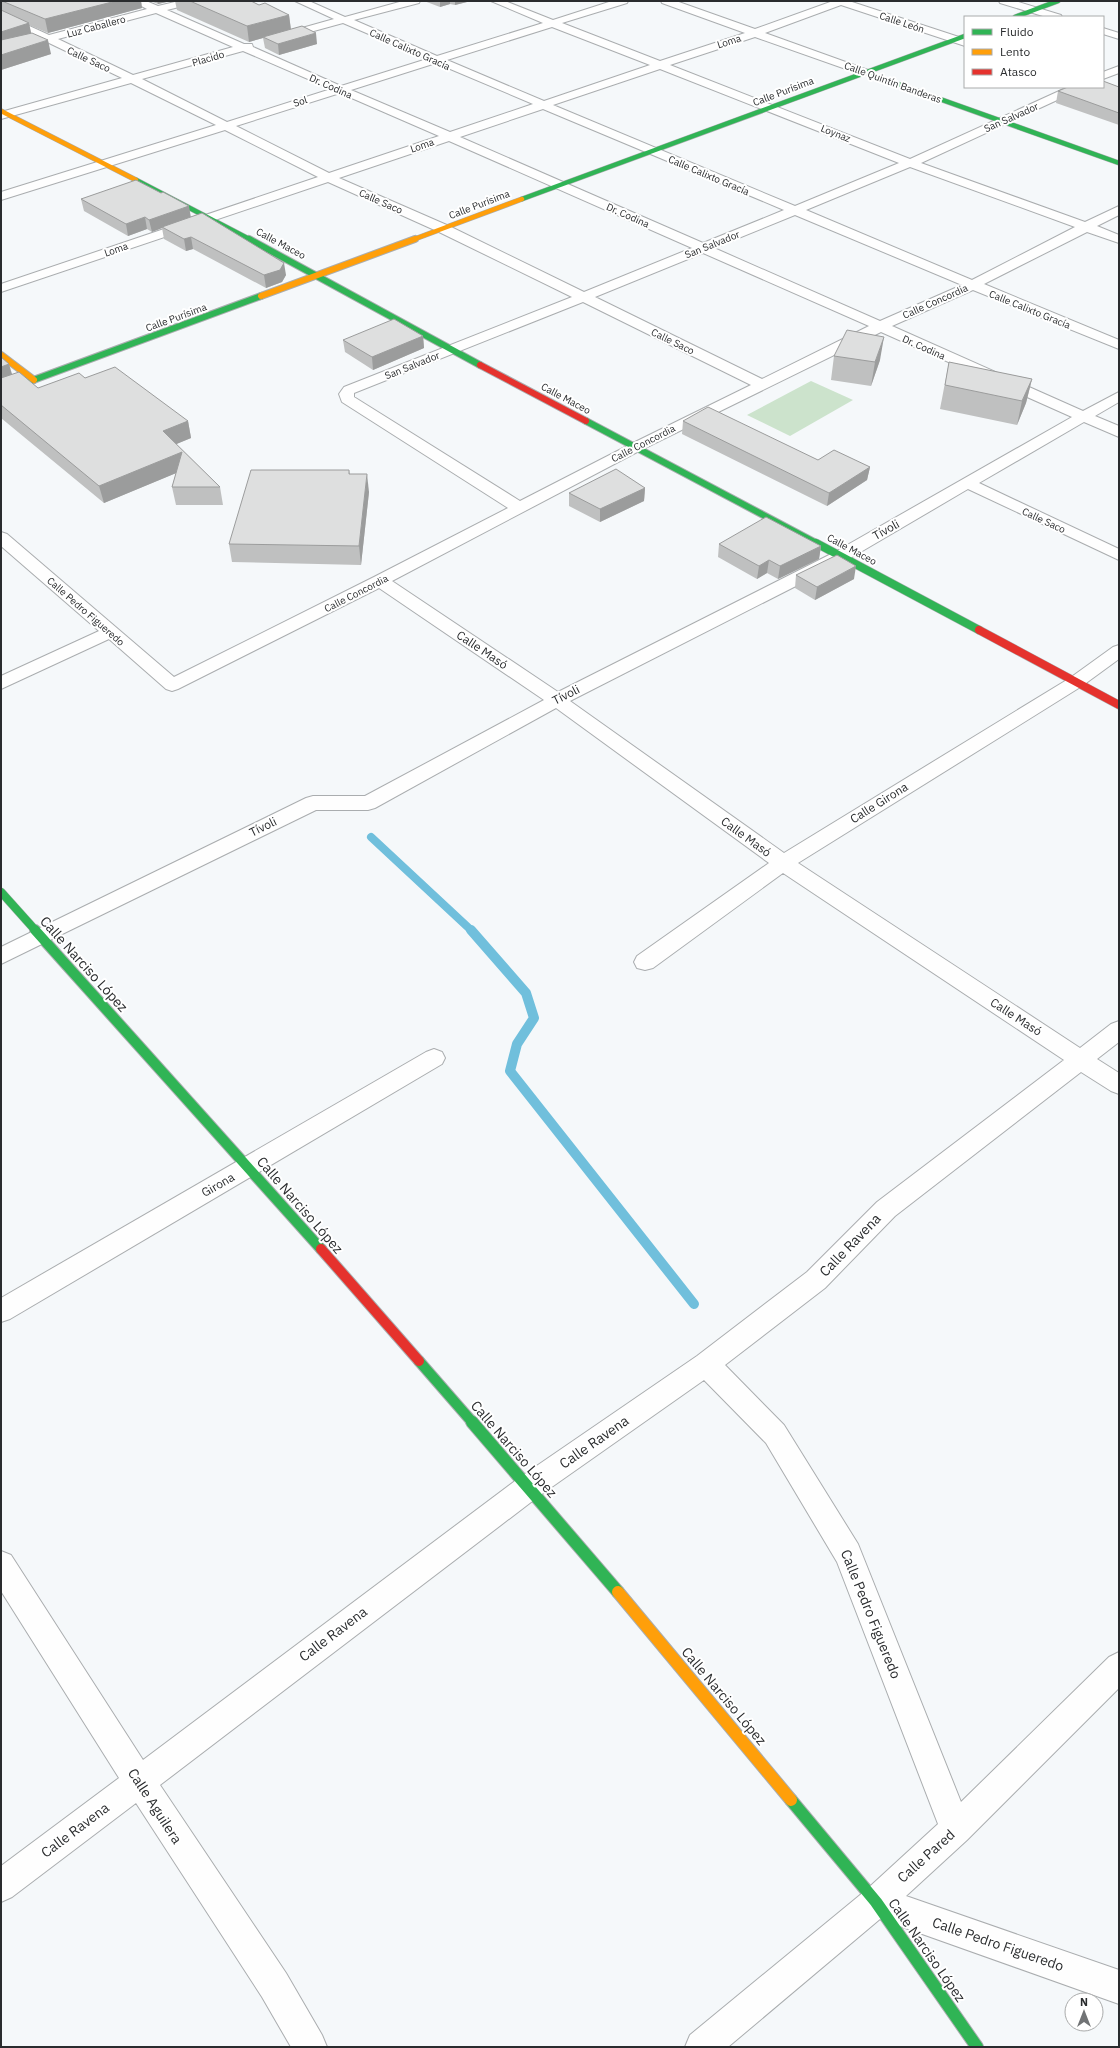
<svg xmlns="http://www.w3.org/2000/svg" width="1120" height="2048" font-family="'IBM Plex Sans',sans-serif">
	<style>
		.green { fill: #cce3cc }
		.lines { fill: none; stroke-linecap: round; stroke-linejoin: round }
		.stream-far1 { stroke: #70bfdc; stroke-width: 8 }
		.stream { stroke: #70bfdc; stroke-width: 10 }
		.street-casing { stroke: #aaadaf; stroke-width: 2 }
		.fast-far4-casing { stroke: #aaadaf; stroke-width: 5.5 }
		.fast-far3-casing { stroke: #aaadaf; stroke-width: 8 }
		.fast-far2-casing { stroke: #aaadaf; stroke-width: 9 }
		.fast-far1-casing { stroke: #aaadaf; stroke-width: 12 }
		.fast-casing { stroke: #aaadaf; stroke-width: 14 }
		.slow-far2-casing { stroke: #aaadaf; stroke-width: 5.5 }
		.slow-far1-casing { stroke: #aaadaf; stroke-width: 8 }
		.slow-casing { stroke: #aaadaf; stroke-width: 14 }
		.jam-far2-casing { stroke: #aaadaf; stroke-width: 8 }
		.jam-far1-casing { stroke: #aaadaf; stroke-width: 9 }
		.jam-casing { stroke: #aaadaf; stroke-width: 12 }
		.street { fill: #fefefe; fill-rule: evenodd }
		.fast-far4 { stroke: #30b455; stroke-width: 4.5 }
		.fast-far3 { stroke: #30b455; stroke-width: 6 }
		.fast-far2 { stroke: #30b455; stroke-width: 8 }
		.fast-far1 { stroke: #30b455; stroke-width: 10 }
		.fast { stroke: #30b455; stroke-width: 12 }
		.slow-far2 { stroke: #ff9f0a; stroke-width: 4.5 }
		.slow-far1 { stroke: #ff9f0a; stroke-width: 6 }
		.slow { stroke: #ff9f0a; stroke-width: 12 }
		.jam-far2 { stroke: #e5322d; stroke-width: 6 }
		.jam-far1 { stroke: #e5322d; stroke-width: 8 }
		.jam { stroke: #e5322d; stroke-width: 10 }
		.wall { fill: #bfc0c0 }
		.shaded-wall { fill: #9b9c9c }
		.building { fill: #dedfdf; stroke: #9b9c9c }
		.labels { text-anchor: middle; stroke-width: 4; stroke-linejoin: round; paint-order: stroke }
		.far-street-label { font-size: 10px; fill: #2a2c2e; stroke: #fff }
		.street-label { font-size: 12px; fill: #2a2c2e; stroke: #fff }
		.near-street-label { font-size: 14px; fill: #2a2c2e; stroke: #fff }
	</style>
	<rect width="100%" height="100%" fill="#f5f8fa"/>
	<!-- green -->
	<path class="green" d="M811,381L853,400L790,436L747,415Z"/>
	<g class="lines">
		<!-- stream-far1 -->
		<path class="stream-far1" d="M371,837L472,931"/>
		<!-- stream -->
		<path class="stream" d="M471,930L526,993L534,1018L517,1044L510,1071L694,1304"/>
		<!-- street casing -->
		<g class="street-casing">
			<g id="street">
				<path d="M132,1H146L158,6L179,1H196L195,3L167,10L244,44H252L253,47L341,86L427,59L343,23L281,40L277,39L276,37L277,35L334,19L295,1H309L345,17L403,1H420L419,3L354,20L437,56L543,23L491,1H505L553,20L612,1H628L627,3L562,23L660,61L745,33L662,3L661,1H676L755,29L833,1H849L965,39V46L841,5L765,33L868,70L870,72L868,74H860L755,37L670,65L910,159L1068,87H1083L1081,89L921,163L1085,222L1119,206V215L1097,226L1119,235V243L1087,232L984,284L1119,340V349L973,290L892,326L1083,411L1119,392V402L1095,416L1119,426V437L1084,422L979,483L1119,549V560L968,489L847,560L570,701L784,853L1070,678L1113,647L1119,645V659L1082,686L798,863L1080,1048L1111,1024L1119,1021V1042L1097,1059L1119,1073V1094L1111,1091L1081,1072L895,1216L825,1288L725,1365L784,1425L858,1544L961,1802L1109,1657L1119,1652V1688L967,1840L906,1896L1119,1970V2004L880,1919L728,2047H685L690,2035L865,1891L938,1824L837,1562L766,1443L704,1380L539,1496L160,1785L286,1973L322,2035L327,2047H291L262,1997L136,1803L12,1897L1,1902V1866L119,1778L1,1591V1551L11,1555L143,1760L519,1478L697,1356L807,1272L877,1202L1064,1060L783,873L653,968L645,970L637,968L634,962L637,956L769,863L556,708L375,808L368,810H316L1,964V947L306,798L313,796H365L544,700L379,588L178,689L172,691L166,689L109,639L1,689V676L99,631L1,546V532L7,534L174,677L374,577L508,508L342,402L339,394L344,387L572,297L439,232L328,182L1,292V284L318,177L225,130L1,200V192L216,125L131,83L1,119V112L122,78L47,42L1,54V48L38,38L1,20V13L49,35L147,9ZM156,13L233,47L133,75L58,39ZM552,27L650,65L544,101L447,60ZM243,51L331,89L227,122L142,79ZM436,63L533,104L450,132L351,90ZM660,69L899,163L795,206L553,105ZM340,93L439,136L329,173L236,126ZM543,109L784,210L703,243L460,137ZM449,141L692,248L584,292L449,226L339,178ZM910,167L1075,227L972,280L806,210ZM795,215L962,285L880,321L714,248ZM703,253L869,326L762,379L595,297ZM583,302L751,385L631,444L520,501L354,397V393ZM881,332L1072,417L835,552L558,692L392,581L641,450Z"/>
				<path d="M999,1H1015L1061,15L1062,17H1046L1000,3Z"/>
				<path d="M1103,28L1119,33V39L1103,34Z"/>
				<path d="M1119,66V73L1103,79V72Z"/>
				<path d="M434,1049L442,1052L445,1058L442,1064L10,1319L1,1322V1298L426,1052Z"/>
			</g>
		</g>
		<!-- fast-far4 casing -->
		<g class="fast-far4-casing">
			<g id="fast-far4">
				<path d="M1015,17L1058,1"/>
				<path d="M864,72L1119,163"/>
				<path d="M136,180L251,240"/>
				<path d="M522,199L965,36"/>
			</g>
		</g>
		<!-- fast-far3 casing -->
		<g class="fast-far3-casing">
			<g id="fast-far3">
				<path d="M249,239L480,365"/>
				<path d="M1,392L261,296"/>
				<path d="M586,421L818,544"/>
			</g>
		</g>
		<!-- fast-far2 casing -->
		<g class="fast-far2-casing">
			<g id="fast-far2">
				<path d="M816,543L979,630"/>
				<path d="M1,892L36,931"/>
			</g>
		</g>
		<!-- fast-far1 casing -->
		<g class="fast-far1-casing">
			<g id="fast-far1">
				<path d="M35,930L321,1249"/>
				<path d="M419,1361L473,1423"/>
			</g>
		</g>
		<!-- fast casing -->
		<g class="fast-casing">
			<g id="fast">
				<path d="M472,1422L618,1592"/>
				<path d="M791,1800L876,1902L977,2047"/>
			</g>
		</g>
		<!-- slow-far2 casing -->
		<g class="slow-far2-casing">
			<g id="slow-far2">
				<path d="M1,111L136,180"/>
				<path d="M412,240L522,199"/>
			</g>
		</g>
		<!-- slow-far1 casing -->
		<g class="slow-far1-casing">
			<g id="slow-far1">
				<path d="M261,296L415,239"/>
				<path d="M1,355L34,380"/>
			</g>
		</g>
		<!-- slow casing -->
		<g class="slow-casing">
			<path id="slow" d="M618,1592L791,1800"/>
		</g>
		<!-- jam-far2 casing -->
		<g class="jam-far2-casing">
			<path id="jam-far2" d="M480,365L586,421"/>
		</g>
		<!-- jam-far1 casing -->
		<g class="jam-far1-casing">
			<path id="jam-far1" d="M979,630L1119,705"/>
		</g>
		<!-- jam casing -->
		<g class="jam-casing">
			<path id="jam" d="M321,1249L419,1361"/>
		</g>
		<!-- street -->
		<use href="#street" class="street"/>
		<!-- fast-far4 -->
		<use href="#fast-far4" class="fast-far4"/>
		<!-- fast-far3 -->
		<use href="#fast-far3" class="fast-far3"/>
		<!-- fast-far2 -->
		<use href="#fast-far2" class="fast-far2"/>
		<!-- fast-far1 -->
		<use href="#fast-far1" class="fast-far1"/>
		<!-- fast -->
		<use href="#fast" class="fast"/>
		<!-- slow-far2 -->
		<use href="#slow-far2" class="slow-far2"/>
		<!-- slow-far1 -->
		<use href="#slow-far1" class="slow-far1"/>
		<!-- slow -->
		<use href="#slow" class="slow"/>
		<!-- jam-far2 -->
		<use href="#jam-far2" class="jam-far2"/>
		<!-- jam-far1 -->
		<use href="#jam-far1" class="jam-far1"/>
		<!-- jam -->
		<use href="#jam" class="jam"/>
	</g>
	<!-- wall -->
	<g class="wall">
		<path d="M1,1H141L142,8L48,33L29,25L31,33L51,54L1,70Z"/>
		<path d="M150,1H171L158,4Z"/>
		<path d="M175,1H251L259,5L289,15L291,29L317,44L279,55L265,48L263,38L249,42L177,10Z"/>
		<path d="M424,1H471L455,5L450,4L440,7Z"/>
		<path d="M1119,87V125L1056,103L1058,91Z"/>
		<path d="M81,199L191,217L286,275L282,282L266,288L193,249L186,251L164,239L162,228L152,232L147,229L128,236L84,211Z"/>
		<path d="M423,336L424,348L373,370L345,352L343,340Z"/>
		<path d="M834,356L880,360L871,386L831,380Z"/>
		<path d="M1,357L12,374L38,388L85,378L188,421L191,438L176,444L220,487L223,505H176L172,487L176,473L104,503L1,418Z"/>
		<path d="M949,362L1032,379L1026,403L1017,425L940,409Z"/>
		<path d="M683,421L818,460L870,467L867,480L827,506L682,434Z"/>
		<path d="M349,470L350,474L369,492L361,565L232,562L229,544Z"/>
		<path d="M645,488L644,501L600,522L569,506V493Z"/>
		<path d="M719,544L821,546L819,559L778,579L767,573L757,579L718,557Z"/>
		<path d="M796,575L854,579L815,600L795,588Z"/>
	</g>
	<!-- shaded-wall -->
	<g class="shaded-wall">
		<path d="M116,1H141L142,8L48,33L45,19Z"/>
		<path d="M157,1H171L158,4Z"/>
		<path d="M440,1H450V4L440,7Z"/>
		<path d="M455,1H471L455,5Z"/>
		<path d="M289,15L291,31L263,37V38L249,42L247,26Z"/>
		<path d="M29,23L32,37L1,46V32Z"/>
		<path d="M316,33L317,44L279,55L278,44Z"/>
		<path d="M48,40L51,54L1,70V55Z"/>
		<path d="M189,206L191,218L162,227V228L152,232L149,220Z"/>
		<path d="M145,217L147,229L128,236L126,224Z"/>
		<path d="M191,237L193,249L186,251L184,239Z"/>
		<path d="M284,263L286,275L282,282L266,288L264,275Z"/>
		<path d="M423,336L424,348L373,370L372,357Z"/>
		<path d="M884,337L880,360L871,386L875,362Z"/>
		<path d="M9,364L14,381L1,386V367Z"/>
		<path d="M1032,379L1026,403L1017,425L1022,401Z"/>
		<path d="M188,421L191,438L167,448L163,431Z"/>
		<path d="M182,452L186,469L104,503L99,486Z"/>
		<path d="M870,467L867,480L827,506L829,493Z"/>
		<path d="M367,474L369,492L361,565L359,546Z"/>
		<path d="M645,488L644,501L600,522V509Z"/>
		<path d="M821,546L819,559L778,579L780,566Z"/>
		<path d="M769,560L767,573L757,579L759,566Z"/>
		<path d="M856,566L854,579L815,600L817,587Z"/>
	</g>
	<!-- building -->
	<g class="building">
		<path d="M2,1H116L45,19Z"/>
		<path d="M190,1H251L259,5L265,3L289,15L247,26Z"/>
		<path d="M1,10L29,23L1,32Z"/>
		<path d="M302,26L316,33L278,44L263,37Z"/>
		<path d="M32,33L48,40L1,55V40Z"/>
		<path d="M1103,81L1119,87V113L1058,91L1068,87H1103Z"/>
		<path d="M136,180L161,193L163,192L189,206L149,220L145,217L126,224L81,199Z"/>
		<path d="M202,213L284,263L280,270L264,275L191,237L184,239L162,227Z"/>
		<path d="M394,319L423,336L372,357L343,340Z"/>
		<path d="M847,330L884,337L875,362L834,356Z"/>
		<path d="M1,357L9,364L1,367Z"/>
		<path d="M949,362L1032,379L1022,401L945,385Z"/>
		<path d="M115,367L188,421L163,431L220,487H172L182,452L99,486L1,405V378L19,372L38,388L79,373L85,378Z"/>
		<path d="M708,407L818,460L834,450L870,467L829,493L683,421Z"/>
		<path d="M616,469L645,488L600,509L569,493Z"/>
		<path d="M251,470H349V474H367L359,546L229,544Z"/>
		<path d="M766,517L821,546L780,566L769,560L759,566L719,544Z"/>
		<path d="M837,555L856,566L817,587L796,575Z"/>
	</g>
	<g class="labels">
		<!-- far-street labels -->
		<g class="far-street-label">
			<text transform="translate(902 22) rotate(18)" y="4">Calle León</text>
			<text transform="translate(96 26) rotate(-15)" y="4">Luz Caballero</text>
			<text transform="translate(729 41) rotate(-18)" y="4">Loma</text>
			<text transform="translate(410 49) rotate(24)" y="4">Calle Calixto Gracía</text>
			<text transform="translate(208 58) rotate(-16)" y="4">Placido</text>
			<text transform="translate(89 59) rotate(25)" y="4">Calle Saco</text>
			<text transform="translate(893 82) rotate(20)" y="4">Calle Quintín Banderas</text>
			<text transform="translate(331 86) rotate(24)" y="4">Dr. Codina</text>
			<text transform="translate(783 91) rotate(-21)" y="4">Calle Purísima</text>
			<text transform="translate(300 101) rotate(-17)" y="4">Sol</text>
			<text transform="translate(1011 117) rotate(-24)" y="4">San Salvador</text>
			<text transform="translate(836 133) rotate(22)" y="4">Loynaz</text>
			<text transform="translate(422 145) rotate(-19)" y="4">Loma</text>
			<text transform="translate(709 175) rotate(23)" y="4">Calle Calixto Gracía</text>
			<text transform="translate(381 201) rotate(24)" y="4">Calle Saco</text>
			<text transform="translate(479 204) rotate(-21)" y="4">Calle Purísima</text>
			<text transform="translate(628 215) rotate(24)" y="4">Dr. Codina</text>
			<text transform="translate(281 243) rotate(28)" y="4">Calle Maceo</text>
			<text transform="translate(712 244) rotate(-22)" y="4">San Salvador</text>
			<text transform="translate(116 249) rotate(-19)" y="4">Loma</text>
			<text transform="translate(935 301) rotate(-24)" y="4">Calle Concordia</text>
			<text transform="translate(1030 309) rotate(22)" y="4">Calle Calixto Gracía</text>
			<text transform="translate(176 317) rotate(-20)" y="4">Calle Purísima</text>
			<text transform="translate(673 341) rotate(26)" y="4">Calle Saco</text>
			<text transform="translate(924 347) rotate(24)" y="4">Dr. Codina</text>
			<text transform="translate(412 365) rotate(-22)" y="4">San Salvador</text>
			<text transform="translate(566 398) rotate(28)" y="4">Calle Maceo</text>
			<text transform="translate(643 443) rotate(-27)" y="4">Calle Concordia</text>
			<text transform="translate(1044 520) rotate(25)" y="4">Calle Saco</text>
			<text transform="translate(852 549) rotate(28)" y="4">Calle Maceo</text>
			<text transform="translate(356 593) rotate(-27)" y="4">Calle Concordia</text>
			<text transform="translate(86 611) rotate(41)" y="4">Calle Pedro Figueredo</text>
		</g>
		<!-- street labels -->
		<g class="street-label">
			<text transform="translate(886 530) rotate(-29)" y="4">Tívoli</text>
			<text transform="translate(482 650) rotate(34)" y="4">Calle Masó</text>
			<text transform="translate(566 695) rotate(-27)" y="4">Tívoli</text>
			<text transform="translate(879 803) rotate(-32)" y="4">Calle Girona</text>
			<text transform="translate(263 827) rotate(-26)" y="4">Tívoli</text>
			<text transform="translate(746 837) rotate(36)" y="4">Calle Masó</text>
			<text transform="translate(1016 1017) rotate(33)" y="4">Calle Masó</text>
			<text transform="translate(218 1185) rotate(-30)" y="4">Girona</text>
		</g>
		<!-- near-street labels -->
		<g class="near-street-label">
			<text transform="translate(84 964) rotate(48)" y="5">Calle Narciso López</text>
			<text transform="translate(300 1205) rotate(49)" y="5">Calle Narciso López</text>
			<text transform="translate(850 1245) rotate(-46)" y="5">Calle Ravena</text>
			<text transform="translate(594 1442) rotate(-35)" y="5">Calle Ravena</text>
			<text transform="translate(514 1449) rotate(49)" y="5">Calle Narciso López</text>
			<text transform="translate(871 1614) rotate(68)" y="5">Calle Pedro Figueredo</text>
			<text transform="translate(333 1634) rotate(-37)" y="5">Calle Ravena</text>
			<text transform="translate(724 1696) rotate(50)" y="5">Calle Narciso López</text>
			<text transform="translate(155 1806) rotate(57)" y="5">Calle Aguilera</text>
			<text transform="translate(75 1830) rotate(-37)" y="5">Calle Ravena</text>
			<text transform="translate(926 1856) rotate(-42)" y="5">Calle Pared</text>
			<text transform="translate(998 1944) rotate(19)" y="5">Calle Pedro Figueredo</text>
			<text transform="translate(927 1950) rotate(55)" y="5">Calle Narciso López</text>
		</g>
	</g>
	<!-- border -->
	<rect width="1120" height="2048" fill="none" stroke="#2a2c2e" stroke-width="4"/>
	<!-- legend -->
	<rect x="964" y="16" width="140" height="72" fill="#ffffff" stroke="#aaabab"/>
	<rect x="972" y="29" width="20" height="6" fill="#30b455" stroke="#aaabab"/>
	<text x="1000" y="36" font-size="12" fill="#2a2c2e">Fluido</text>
	<rect x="972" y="49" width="20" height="6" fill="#ff9f0a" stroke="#aaabab"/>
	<text x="1000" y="56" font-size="12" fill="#2a2c2e">Lento</text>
	<rect x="972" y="69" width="20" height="6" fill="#e5322d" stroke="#aaabab"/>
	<text x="1000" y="76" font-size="12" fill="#2a2c2e">Atasco</text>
	<!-- north arrow -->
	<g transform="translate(1084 2012)"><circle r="19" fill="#ffffff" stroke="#aaabab"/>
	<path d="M0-3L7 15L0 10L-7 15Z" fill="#717375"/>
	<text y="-6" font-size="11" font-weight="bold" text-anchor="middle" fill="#2a2c2e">N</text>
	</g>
</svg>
